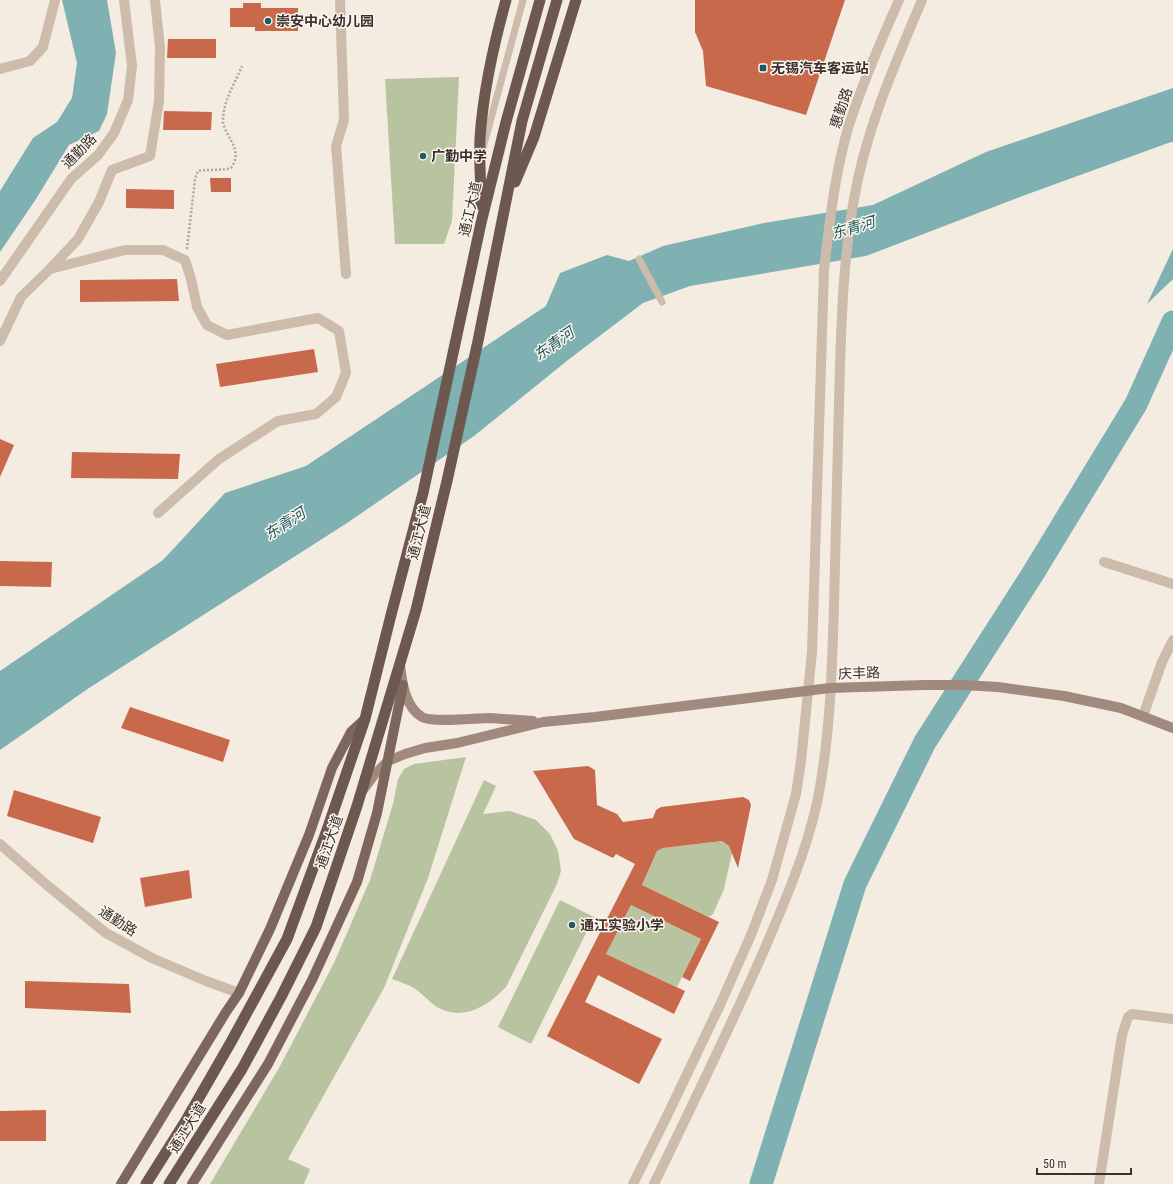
<svg xmlns="http://www.w3.org/2000/svg" width="1173" height="1184" font-family="'Roboto Condensed','Noto Sans SC',sans-serif">
	<style>
		.green { fill: #b8c4a0 }
		.water { fill: #7fb0b2 }
		.lines { fill: none; stroke-linecap: round; stroke-linejoin: round }
		.river { stroke: #7fb0b2; stroke-width: 23 }
		.building { fill: #c8694b }
		.path { stroke: #b9a596; stroke-width: 2.5; stroke-dasharray: 2 2; stroke-linecap: butt }
		.service { stroke: #cdbbac; stroke-width: 7 }
		.minor { stroke: #cdbbac; stroke-width: 10 }
		.tertiary { stroke: #cdbbac; stroke-width: 10 }
		.secondary { stroke: #a18a7d; stroke-width: 10 }
		.primary { stroke: #7d675c; stroke-width: 10 }
		.trunk { stroke: #6c584f; stroke-width: 11 }
		.poi-dot { fill: #1f5a5e; stroke: #fbf5ee; stroke-width: 1.5 }
		.labels { text-anchor: middle; stroke-width: 3; stroke-linejoin: round; paint-order: stroke }
		.poi-label { font-size: 14px; font-weight: bold; fill: #3b302b; stroke: #fbf5ee; text-anchor: start }
		.street-label { font-size: 14px; fill: #3b302b; stroke: #fbf5ee }
		.water-label { font-size: 15px; font-style: italic; fill: #1f5a5e; stroke: #fbf5ee }
	</style>
	<rect width="100%" height="100%" fill="#f4ebe1"/>
	<!-- green -->
	<g class="green">
		<path d="M459,77L452,221L444,244H395L385,79Z"/>
		<path d="M466,757L428,878L384,988L288,1159L310,1169L304,1184H210L279,1068L334,963L370,880L393,804L398,779L404,769L414,764Z"/>
		<path d="M484,780L496,786L483,814L510,811L536,820L550,834L558,851L561,871L557,884L506,987C488,1006 463,1022 437,1007C429,1002 425,996 418,991C411,985 400,982 392,979Z"/>
		<path d="M722,841L729,846L732,853L724,889L713,914L709,917L642,885L657,851L663,848Z"/>
		<path d="M560,900L594,917L531,1044L498,1027Z"/>
		<path d="M631,905L701,939L677,987L606,954Z"/>
	</g>
	<!-- water -->
	<g class="water">
		<path d="M62,0H107L116,53L107,114L99,131L69,145L36,199L0,252V191L33,138L57,122L72,98L77,63Z"/>
		<path d="M1173,88V142H1171L1028,194L866,256L690,286L643,303L568,360L474,436L347,523L89,688L0,750V671L163,560L225,493L306,466L546,306L560,273L607,255L629,261L663,246L764,223L873,205L986,152Z"/>
		<path d="M1173,249V279L1147,304Z"/>
	</g>
	<g class="lines">
		<!-- river -->
		<path class="river" d="M761,1184L855,884L925,742L1032,575L1136,404L1173,322"/>
	</g>
	<!-- building -->
	<g class="building">
		<path d="M695,0H845L806,115L706,86L703,51L695,32Z"/>
		<path d="M243,3H261V8H298V31H255V27H230V8H243Z"/>
		<path d="M168,39H216V58H167Z"/>
		<path d="M164,111L212,112L211,130H163Z"/>
		<path d="M210,178H231V192H211Z"/>
		<path d="M126,189L174,190V209L126,208Z"/>
		<path d="M177,279L179,301L80,302V280Z"/>
		<path d="M314,349L318,372L220,387L216,364Z"/>
		<path d="M0,439L14,445L0,477Z"/>
		<path d="M72,452L180,454L178,479L71,478Z"/>
		<path d="M0,561L52,562L51,587L0,586Z"/>
		<path d="M130,707L230,740L223,762L121,728Z"/>
		<path d="M588,766L595,770L597,805L617,814L623,822L653,818L656,810L661,807L743,797L749,800L751,805L738,868L729,846L722,841L663,848L657,851L642,885L719,922L690,981L682,977L701,939L631,905L606,954L685,991L674,1014L598,975L585,1002L662,1039L639,1084L547,1036L635,864L616,854L613,858L574,839L533,771Z"/>
		<path d="M14,790L101,817L93,843L7,816Z"/>
		<path d="M189,870L192,898L145,907L140,878Z"/>
		<path d="M25,981L129,984L131,1013L25,1008Z"/>
		<path d="M46,1110V1141H0V1111Z"/>
	</g>
	<g class="lines">
		<!-- path -->
		<path class="path" d="M187,249L195,179L198,171C210,169 220,171 231,168C241,153 233,145 226,131C225,128 223,125 223,122C223,100 234,86 242,66"/>
		<!-- service -->
		<g class="service">
			<path d="M483,148L523,0"/>
			<path d="M639,259L662,302"/>
		</g>
		<!-- minor -->
		<g class="minor">
			<path d="M340,0L344,120L336,146L346,274"/>
			<path d="M0,69L30,61L43,47L55,0"/>
			<path d="M50,269L125,250H163L185,260L191,279L197,307L207,325L227,335L318,318L339,331L346,373L336,397L316,414L278,421L219,459L158,513"/>
			<path d="M0,281L71,179L98,155L114,133L128,100L132,66L124,0"/>
			<path d="M0,341L21,297L50,269L78,239L99,202L112,170L150,156L159,101L160,48L155,0"/>
			<path d="M1104,562L1173,584"/>
			<path d="M1143,716L1162,662L1173,640"/>
			<path d="M0,844L48,886L106,933L152,958L206,981L239,993"/>
			<path d="M1099,1184L1122,1035L1128,1017L1132,1014L1173,1019"/>
		</g>
		<!-- tertiary -->
		<g class="tertiary">
			<path d="M633,1184L666,1118L720,1005L751,935L772,880L796,794L801,761L812,652L824,269C830,220 835,171 849,125C863,82 881,41 899,0"/>
			<path d="M654,1184C691,1108 728,1032 762,955C783,906 805,856 817,803C830,739 832,672 834,606C836,538 837,470 839,402C841,334 842,266 854,199C866,129 895,64 922,0"/>
		</g>
		<!-- secondary -->
		<g class="secondary">
			<path d="M400,665C402,682 405,707 422,717C432,723 476,718 490,718C504,719 519,720 533,721"/>
			<path d="M363,790L374,775L388,761L405,754L425,748L457,743L543,722L595,717L830,688L925,685H963L998,687L1064,696L1121,708L1173,728"/>
		</g>
		<!-- primary -->
		<g class="primary">
			<path d="M121,1184L226,1012L239,993L270,929L309,835L332,768L351,732L365,719"/>
			<path d="M192,1184L268,1064L312,980L357,882L377,813L403,685"/>
		</g>
		<!-- trunk -->
		<g class="trunk">
			<path d="M515,182L534,137L576,0"/>
			<path d="M481,205C481,183 479,160 480,138C483,93 494,43 506,0"/>
			<path d="M146,1184L185,1122L231,1042L287,939L327,830L365,719L391,615L423,493L481,223L506,122L540,0"/>
			<path d="M169,1184L242,1069L281,997L316,927L357,806L416,610L447,481L478,341L522,121L557,0"/>
		</g>
	</g>
	<!-- markers -->
	<g class="poi-dot">
		<circle cx="268" cy="21" r="4"/>
		<rect x="759" y="64" width="8" height="8" rx="2"/>
		<circle cx="423" cy="156" r="4"/>
		<circle cx="572" cy="925" r="4"/>
	</g>
	<g class="labels">
		<!-- poi labels -->
		<g class="poi-label">
			<text x="276" y="26">崇安中心幼儿园</text>
			<text x="771" y="73">无锡汽车客运站</text>
			<text x="431" y="161">广勤中学</text>
			<text x="580" y="930">通江实验小学</text>
		</g>
		<!-- street labels -->
		<g class="street-label">
			<text transform="translate(841 108) rotate(-72)" y="5">惠勤路</text>
			<text transform="translate(79 151) rotate(-46)" y="5">通勤路</text>
			<text transform="translate(470 209) rotate(-77)" y="5">通江大道</text>
			<text transform="translate(419 532) rotate(-76)" y="5">通江大道</text>
			<text transform="translate(859 673) rotate(-2)" y="5">庆丰路</text>
			<text transform="translate(329 842) rotate(-71)" y="5">通江大道</text>
			<text transform="translate(118 921) rotate(33)" y="5">通勤路</text>
			<text transform="translate(187 1128) rotate(-58)" y="5">通江大道</text>
		</g>
		<!-- water labels -->
		<g class="water-label">
			<text transform="translate(853 228) rotate(-17)" y="5">东青河</text>
			<text transform="translate(554 344) rotate(-35)" y="5">东青河</text>
			<text transform="translate(285 524) rotate(-33)" y="5">东青河</text>
		</g>
	</g>
	<!-- scale -->
	<path d="M1037 1168v6h94v-6" fill="none" stroke="#3b302b" stroke-width="2"/>
	<text x="1043" y="1168" font-size="12" fill="#3b302b" stroke="#fbf5ee" stroke-width="3" paint-order="stroke">50 m</text>
</svg>
